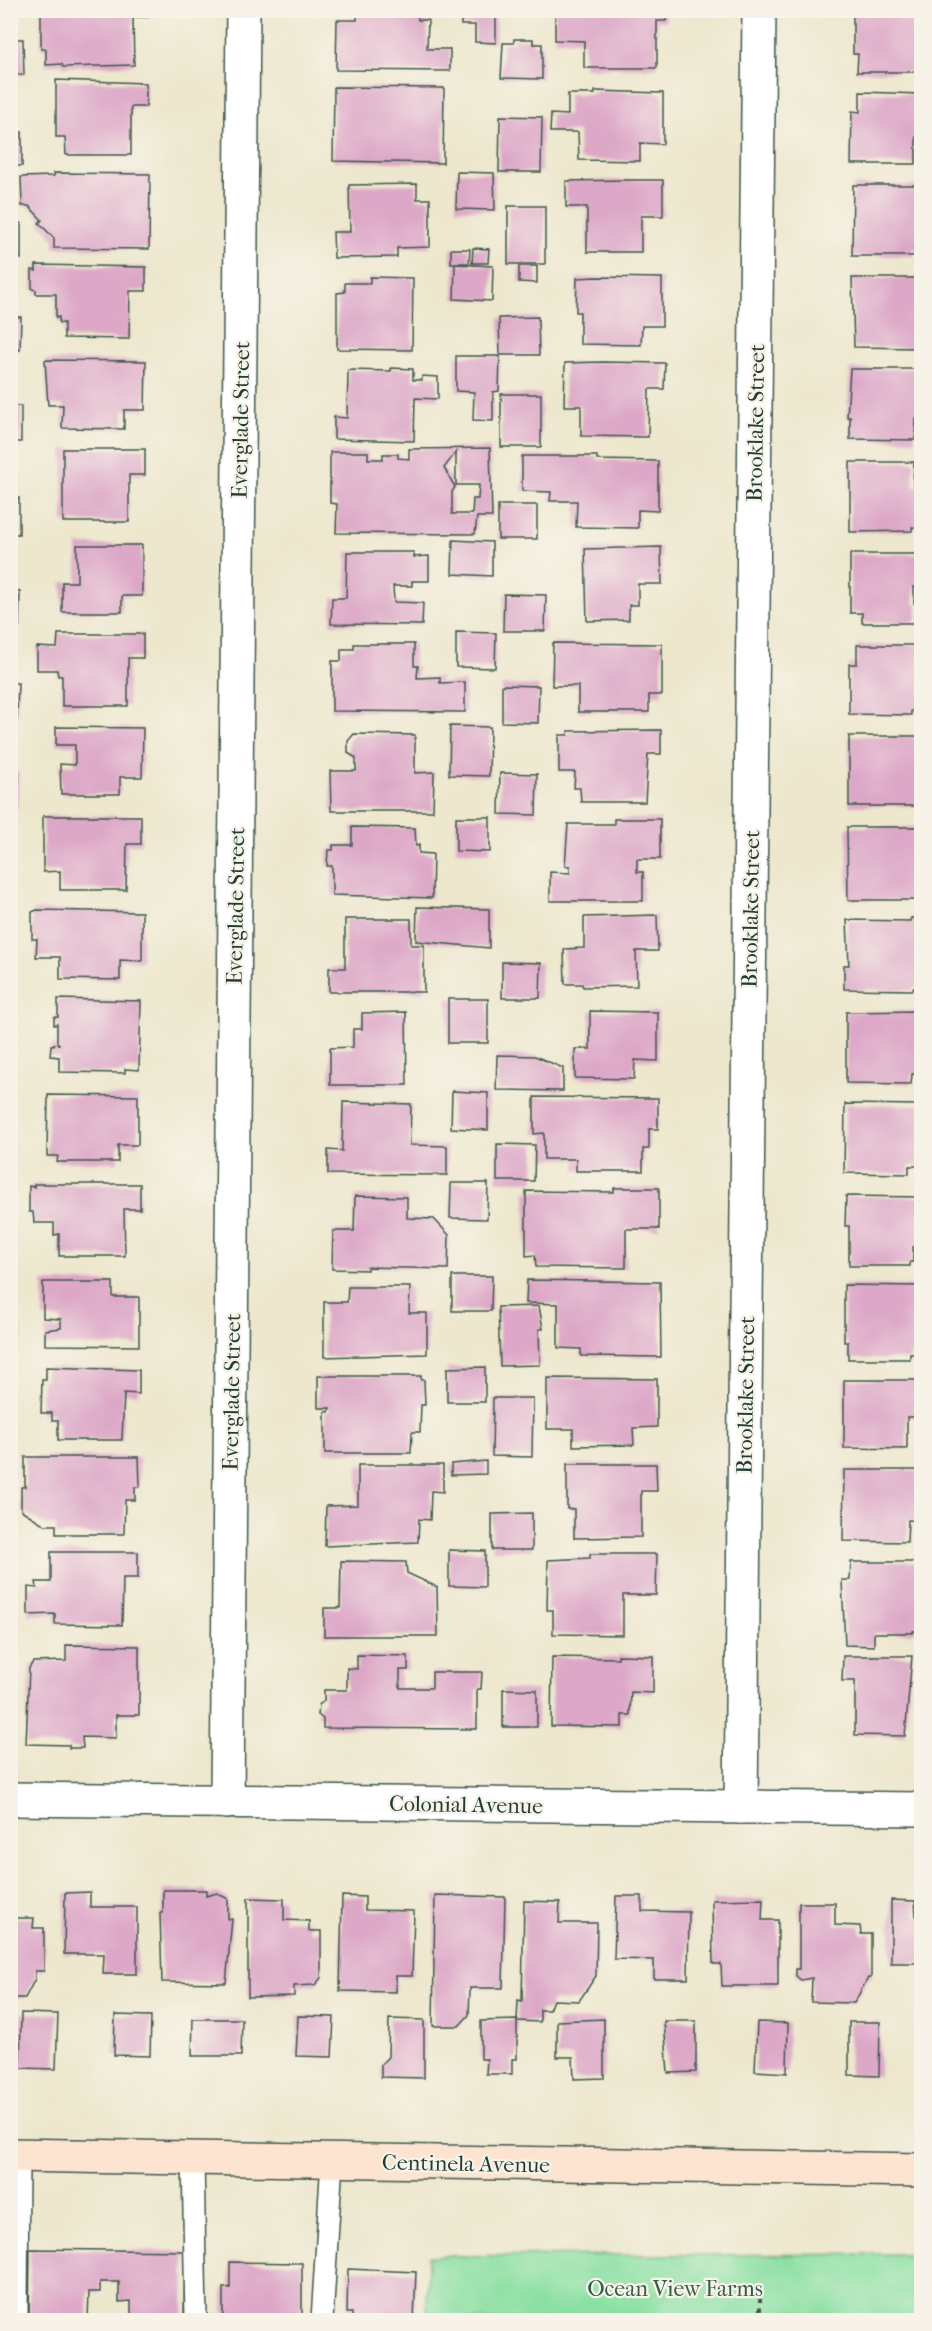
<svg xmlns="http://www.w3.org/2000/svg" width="932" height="2331" font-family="'IM FELL French Canon',serif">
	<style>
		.green { fill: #8ae0a3; stroke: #548e6c; stroke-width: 1.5 }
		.building { fill: #dda8c8; fill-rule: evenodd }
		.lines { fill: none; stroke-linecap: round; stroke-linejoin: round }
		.lane-casing { stroke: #3e564b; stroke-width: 24 }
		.street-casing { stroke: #3e564b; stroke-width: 36 }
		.secondary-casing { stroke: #3e564b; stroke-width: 36 }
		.path { stroke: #3e564b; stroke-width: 4; stroke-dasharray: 4.5 4.5; stroke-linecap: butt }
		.lane { stroke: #fff; stroke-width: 21 }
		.street { stroke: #fff; stroke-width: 33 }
		.secondary { stroke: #fde4d1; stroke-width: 33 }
		.labels { text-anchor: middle; stroke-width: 4.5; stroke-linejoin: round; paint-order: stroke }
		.street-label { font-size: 22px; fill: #1f3d34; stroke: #f7f3e8 }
		.park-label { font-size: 22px; fill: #345e4a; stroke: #f7f3e8 }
	</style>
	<rect width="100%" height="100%" fill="#f7f3e8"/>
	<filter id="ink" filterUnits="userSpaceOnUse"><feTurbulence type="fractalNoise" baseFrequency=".0167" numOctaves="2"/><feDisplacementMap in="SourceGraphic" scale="12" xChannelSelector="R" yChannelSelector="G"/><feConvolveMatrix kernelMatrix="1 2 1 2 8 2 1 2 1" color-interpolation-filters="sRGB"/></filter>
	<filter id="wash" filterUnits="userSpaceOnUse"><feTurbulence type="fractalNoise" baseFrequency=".008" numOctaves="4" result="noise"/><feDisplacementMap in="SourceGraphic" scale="24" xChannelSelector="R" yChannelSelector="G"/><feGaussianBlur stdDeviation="1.35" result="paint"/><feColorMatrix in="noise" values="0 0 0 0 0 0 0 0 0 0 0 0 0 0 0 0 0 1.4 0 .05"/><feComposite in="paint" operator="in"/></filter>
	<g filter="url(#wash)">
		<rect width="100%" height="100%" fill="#ede7cd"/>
		<!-- green -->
		<path class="green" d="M921,2254V2320H427L428,2256Z"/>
		<g id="blocks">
			<!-- building -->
			<g class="building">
				<path d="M41,10H149V17H133L134,65L63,67L62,64L46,65V49H41Z"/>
				<path d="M357,10H418V20H428L427,49H450V71L336,70L337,20H357Z"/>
				<path d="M461,10H496V43L475,42V25H461Z"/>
				<path d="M555,10H666V21H657V68H584V41L555,40Z"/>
				<path d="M853,10H922V64H918V72H857L858,54H853Z"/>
				<path d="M10,39H23L24,75H10Z"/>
				<path d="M514,39H533V44H542V79L501,78L503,43H514Z"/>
				<path d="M56,80L146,83V107H131V155H66L65,137H56Z"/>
				<path d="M334,87L444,88L443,163L333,161Z"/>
				<path d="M595,91L663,93V144L640,143V161L579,160L578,132H550L551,114L568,115V94H595Z"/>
				<path d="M860,92L922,94V137H916V164H851L852,111L860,112Z"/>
				<path d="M500,116L542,117L541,172H499Z"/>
				<rect x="10" y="132" width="12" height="34"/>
				<path d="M457,172L494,173L495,210L456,209Z"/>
				<path d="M54,173L150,174L149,249L54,248V238L39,223L42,220L29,206H22L21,177L54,176Z"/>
				<path d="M627,180H663V216H641V252H587V207H566V181Z"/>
				<path d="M417,184V199H430V247L397,248V257L334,258L333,232H350L349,185Z"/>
				<path d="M853,185H922L921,248H914V256H852Z"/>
				<rect x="508" y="206" width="37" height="58"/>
				<rect x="10" y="223" width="11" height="36"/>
				<path d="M473,248L489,249L488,263H472Z"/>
				<path d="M451,249H470L469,263H451Z"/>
				<path d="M455,264L493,266L492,301L454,299Z"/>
				<path d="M36,265L146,267V291H130L129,339L64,338V323H59V317L56,318V294H36V290L32,289V270L36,271Z"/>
				<path d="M519,266H537V283L519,282Z"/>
				<path d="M370,277L413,278L412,350L337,349V293L345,292V283H370Z"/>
				<path d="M596,277L662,278V326H642L641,345L580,344V312H576L577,278Z"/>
				<path d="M852,278H922V308L917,307L916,335H920V343H916V348L854,347Z"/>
				<path d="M10,317H21L20,350H10Z"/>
				<path d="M538,317L539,355H500L499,318Z"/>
				<path d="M456,356H500L499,391L493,392V421L473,420L474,392L456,391Z"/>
				<path d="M45,360L146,361L145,410H124V429L62,428L63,405H48Z"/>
				<path d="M602,362L665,363L664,389H649L648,437L581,436V406H564L565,363Z"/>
				<path d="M391,368L413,369V380H422V376L438,377V399L415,398L414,441L334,439V417L347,418L348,370L391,371Z"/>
				<path d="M850,369H922V419H916L915,440L850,439V417H847Z"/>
				<rect x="501" y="394" width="40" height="53"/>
				<rect x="10" y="406" width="11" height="36"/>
				<path d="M490,448L492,517H477L475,534L336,533L337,504L330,503V452H368V459H383V454H398V458L409,459V449ZM456,452V485H479L478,499H473L472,514H452V492L455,487L444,468Z"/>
				<path d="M63,449H145V475H129V522H63Z"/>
				<path d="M522,456H597V460L658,461V511L638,510V528L576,527L577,501H550L551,492L522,491Z"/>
				<path d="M850,462H914L913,485L922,486V518L917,520V528L912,527V531L850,532Z"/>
				<rect x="10" y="498" width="9" height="36"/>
				<rect x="498" y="505" width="39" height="34"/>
				<path d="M453,540L492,542V576L452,574Z"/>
				<path d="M77,545H142V596H122V612H62V582H77Z"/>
				<path d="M661,547L662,584H638V605H629V620L587,621L585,549Z"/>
				<path d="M347,552H414V557L429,556V581H412V586H393L394,602L423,603L422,625L331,624L332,598H346Z"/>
				<path d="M850,554H922V587H914V603L917,605V618L913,623H862V613H850Z"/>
				<path d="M10,590L20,591L19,626H10Z"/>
				<path d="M504,594L546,595L545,631H503Z"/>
				<path d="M456,632L496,633L495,668L456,667Z"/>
				<path d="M58,634H143V658H128V706H62V676H58L57,670H37V647L57,648Z"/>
				<path d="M553,643L662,644V695H649V712H578V686H552Z"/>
				<path d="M354,644H414V666H418L417,678L440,677V683L465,682V712L332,711V661H341V649H354Z"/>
				<path d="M857,645H922V711H911V715L849,714V664H857Z"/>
				<path d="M10,683H18L17,718H10Z"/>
				<path d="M502,685L539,686L538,723L502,722Z"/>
				<path d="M450,726L490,727L489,776L449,775Z"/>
				<path d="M56,727L143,728L142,777H120V794H61L60,764L75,765V745H56Z"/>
				<path d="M661,730V754H648L645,802H581L580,788H574L575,772H559V735H568V731Z"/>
				<path d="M354,734L415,735V773L434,772L433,811H331L330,771H356V758L348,753V741Z"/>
				<path d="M849,736H922V801H917L918,806H849Z"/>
				<path d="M10,772H19L17,809H10Z"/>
				<path d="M500,773L537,774L536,815L499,814Z"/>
				<path d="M43,816H141V844H127L126,890H60V871L43,872Z"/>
				<path d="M456,817H490V852L456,851Z"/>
				<path d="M614,819H660V859H637V872H643V901H550V872L570,873V866H565L568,824H614Z"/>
				<path d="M352,827L415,828L416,846L419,845V853L433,854L432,898L332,895V866H327L328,850H333V845H352Z"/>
				<path d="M847,827H919L918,900H848Z"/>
				<path d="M417,907L489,909V948L416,941Z"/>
				<path d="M37,910L142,912V961L120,960V980L60,979V957H36L37,939H32V912Z"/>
				<path d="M657,915L658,951H636L637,986L583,987L582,984H565L564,949L584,948V917Z"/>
				<path d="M911,918H922V988H913V990L844,989V965H849L847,920L910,921Z"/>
				<path d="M345,919H411V945H424V992H329V968H345Z"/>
				<rect x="10" y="957" width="5" height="36"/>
				<path d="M502,962L541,963L540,998H502Z"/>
				<path d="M58,999L141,1001L139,1070L125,1069V1073L59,1072V1057L50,1056L51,1045L59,1044L57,1042V1024L54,1025V1017H58Z"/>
				<rect x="448" y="999" width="40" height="44"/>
				<path d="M590,1011L658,1012V1061L635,1060L634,1079L575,1078V1049H590Z"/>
				<path d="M922,1011V1074H912L911,1084L846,1083V1012Z"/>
				<path d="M406,1012L407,1085H330V1048L353,1047V1029H362V1013Z"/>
				<rect x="10" y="1037" width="4" height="48"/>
				<path d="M497,1055L535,1056L563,1068V1091L496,1090Z"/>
				<path d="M452,1091L488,1093V1130L451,1128Z"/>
				<path d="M48,1095L138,1096V1145H118V1162H57L58,1156H47Z"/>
				<path d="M534,1097L658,1098V1129H649V1149H643V1171H576V1159H544V1133L534,1134Z"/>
				<path d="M343,1102L411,1104L410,1145L447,1146V1175L328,1174V1150L342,1151Z"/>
				<path d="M845,1104L922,1105L920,1166H909V1174L844,1173Z"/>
				<path d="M10,1140H14L13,1182H10Z"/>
				<path d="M497,1144L535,1145L534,1181H497Z"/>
				<path d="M451,1183H488L487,1219L450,1218Z"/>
				<path d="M34,1184H140V1209H124L125,1256H59V1234L54,1235V1223H34L33,1212H29V1186L34,1187Z"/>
				<path d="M614,1188H659V1229H626V1268L536,1267L535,1255L526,1256V1191L614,1192Z"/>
				<path d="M355,1196L407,1197V1218L434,1219L449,1235L448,1269L367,1267V1270L332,1269L333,1231H354Z"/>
				<path d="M846,1196L922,1197V1247H913V1262H910V1266H849V1226H845Z"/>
				<path d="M10,1230H15L14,1269H10Z"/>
				<path d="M452,1276H492L491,1311H452Z"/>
				<path d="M527,1280L660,1282L661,1357L581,1356V1349L558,1348V1304L526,1303Z"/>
				<path d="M43,1282H113V1297H139V1346L45,1345V1330L61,1328V1319L43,1318Z"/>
				<path d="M844,1285L922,1286V1325H916L915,1354H910V1359H848V1342H844Z"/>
				<path d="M348,1287H410L409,1313H427V1354L324,1357V1302H347Z"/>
				<path d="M539,1306L543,1329H539L540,1365L500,1366L498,1307Z"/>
				<path d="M10,1310H14L13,1360H10Z"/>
				<path d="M46,1367L139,1370V1394L124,1393L122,1440H58V1421H52V1413H41L42,1380H46Z"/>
				<path d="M485,1367V1402H447V1368Z"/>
				<path d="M318,1376H421V1380H424L425,1405H421L420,1432H412L411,1453H325V1412H329L330,1408H318Z"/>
				<path d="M547,1378L657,1379V1427L633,1428L634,1445L573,1446V1429H547Z"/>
				<path d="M844,1380H922V1417H907V1449L844,1448Z"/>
				<path d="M493,1398H533L532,1457L492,1456Z"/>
				<path d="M25,1457H139L140,1487H135V1500H125L124,1534H56V1525H45L21,1510V1487H25Z"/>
				<path d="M486,1461V1474L451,1475V1464Z"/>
				<path d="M567,1464H656L657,1491H641V1537L574,1538V1509H567Z"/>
				<path d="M358,1465H443V1492L431,1491L430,1520L419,1519L418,1542L325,1546L326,1506L358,1505Z"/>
				<path d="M844,1470H922V1521L908,1520L907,1542L843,1541Z"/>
				<rect x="10" y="1507" width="3" height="37"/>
				<path d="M532,1513V1550H492V1514Z"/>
				<path d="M449,1550L485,1551V1587L449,1586Z"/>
				<path d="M51,1552H138V1578H123L122,1625L55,1624V1614L28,1615V1587L37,1588L36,1582H51Z"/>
				<path d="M590,1554H657L656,1595H623V1635L553,1634V1610H547L548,1560L590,1558Z"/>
				<path d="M341,1561L406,1562L407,1573L437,1587L438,1636H324V1608H340Z"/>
				<path d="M851,1562H922V1631H913V1633H874V1646L845,1645L842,1580H850Z"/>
				<path d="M66,1645L139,1646V1715H116V1738L82,1737L83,1748H69V1745L26,1744L29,1668L33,1662L66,1661Z"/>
				<path d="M357,1655L408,1656V1670H400V1688H432V1672H482L481,1689H477V1729L323,1728V1719L318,1715L319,1705L324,1701V1690H347V1668L357,1669Z"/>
				<path d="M618,1655L653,1656V1693L631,1692L630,1715H622V1727L551,1726L552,1657L618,1658Z"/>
				<path d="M843,1656H912L905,1736L855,1735V1681H842Z"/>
				<path d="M503,1689L537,1690V1727H503Z"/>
				<path d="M163,1890H206V1896L217,1893L228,1899V1919H232L226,1983L162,1982L160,1913H163Z"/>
				<path d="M90,1892V1907H137V1974H103L104,1954H64L65,1893Z"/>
				<path d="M435,1895L505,1897L503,1988H470L469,2015L459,2026H433Z"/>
				<path d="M342,1896L365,1897V1910L414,1911L412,1976H396V1992L340,1991Z"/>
				<path d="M616,1896H642V1911L689,1912L688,1979H654V1960L614,1959Z"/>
				<path d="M248,1898L284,1899V1920L309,1921V1931H321V1978L315,1985L294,1986V1996L248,1997Z"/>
				<path d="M763,1899L762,1920H778V1986H722L721,1964H713L712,1900Z"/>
				<path d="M891,1900L915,1901L916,1916H922V1963H891Z"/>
				<path d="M524,1901L560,1902L559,1923H597L596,1976L579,2001L553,2000L549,2010H540V2022L517,2021L518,2000L522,2001Z"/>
				<path d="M799,1903H835V1925L860,1926L861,1934H871V1978H868L854,2003L811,2002L812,1978L801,1980L796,1976V1969H799Z"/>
				<path d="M10,1918H34L33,1928H44V1971H35V1979L25,1998H10Z"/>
				<path d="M21,2013L58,2014L56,2069L20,2068Z"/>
				<path d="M115,2015L151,2016L150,2056L114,2055Z"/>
				<path d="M298,2016L334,2017L332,2057L296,2056Z"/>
				<path d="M193,2019H242L241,2056H192Z"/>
				<path d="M389,2019L424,2020V2078L381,2077V2064L388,2057Z"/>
				<path d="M604,2019V2078L574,2079L573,2057H557V2021Z"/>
				<path d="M517,2020V2059H512V2074H486L487,2059H481V2021Z"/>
				<path d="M664,2021H696V2072L668,2073Z"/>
				<path d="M757,2022L788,2023L787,2073L755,2071Z"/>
				<path d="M849,2022H880L879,2076L849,2075Z"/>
				<path d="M30,2249L185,2251L184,2320H131V2301L119,2302V2282H100V2292H89L88,2320H29Z"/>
				<path d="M230,2262L302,2263V2320H223V2288H230Z"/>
				<path d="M348,2269L416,2272L414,2320H352V2313H347Z"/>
			</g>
		</g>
	</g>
	<g filter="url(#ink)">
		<use href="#blocks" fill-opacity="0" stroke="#3e564b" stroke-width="1.5"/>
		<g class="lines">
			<!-- lane casing -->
			<g class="lane-casing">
				<g id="lane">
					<path d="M193,2158L196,2320"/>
					<path d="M17,2320L18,2156"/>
					<path d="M322,2320L332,2161"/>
				</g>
			</g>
			<!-- street casing -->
			<g class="street-casing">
				<g id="street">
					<path d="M10,1799L922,1809"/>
					<path d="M227,1802L243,10"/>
					<path d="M741,1807L759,10"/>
				</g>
			</g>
			<!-- secondary casing -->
			<g class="secondary-casing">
				<path id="secondary" d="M10,2155L922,2170"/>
			</g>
			<!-- path -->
			<path class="path" d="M760,2320V2299"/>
			<!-- lane -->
			<use href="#lane" class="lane"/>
			<!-- street -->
			<use href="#street" class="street"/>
			<!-- secondary -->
			<use href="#secondary" class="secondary"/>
		</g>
	</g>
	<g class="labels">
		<!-- street labels -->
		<g class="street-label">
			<text transform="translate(240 420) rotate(-89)" y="8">Everglade Street</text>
			<text transform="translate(755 423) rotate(-89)" y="8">Brooklake Street</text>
			<text transform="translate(235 906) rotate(-89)" y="8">Everglade Street</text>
			<text transform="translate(750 909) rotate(-89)" y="8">Brooklake Street</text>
			<text transform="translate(231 1392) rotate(-89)" y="8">Everglade Street</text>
			<text transform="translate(745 1395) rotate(-89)" y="8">Brooklake Street</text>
			<text transform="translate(466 1804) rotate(1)" y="8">Colonial Avenue</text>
			<text transform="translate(466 2163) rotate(1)" y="8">Centinela Avenue</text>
		</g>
		<!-- park labels -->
		<g class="park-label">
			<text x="675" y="2296">Ocean View Farms</text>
		</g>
	</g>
	<!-- margin -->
	<rect width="932" height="2331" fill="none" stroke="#f7f3e8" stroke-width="36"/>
</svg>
